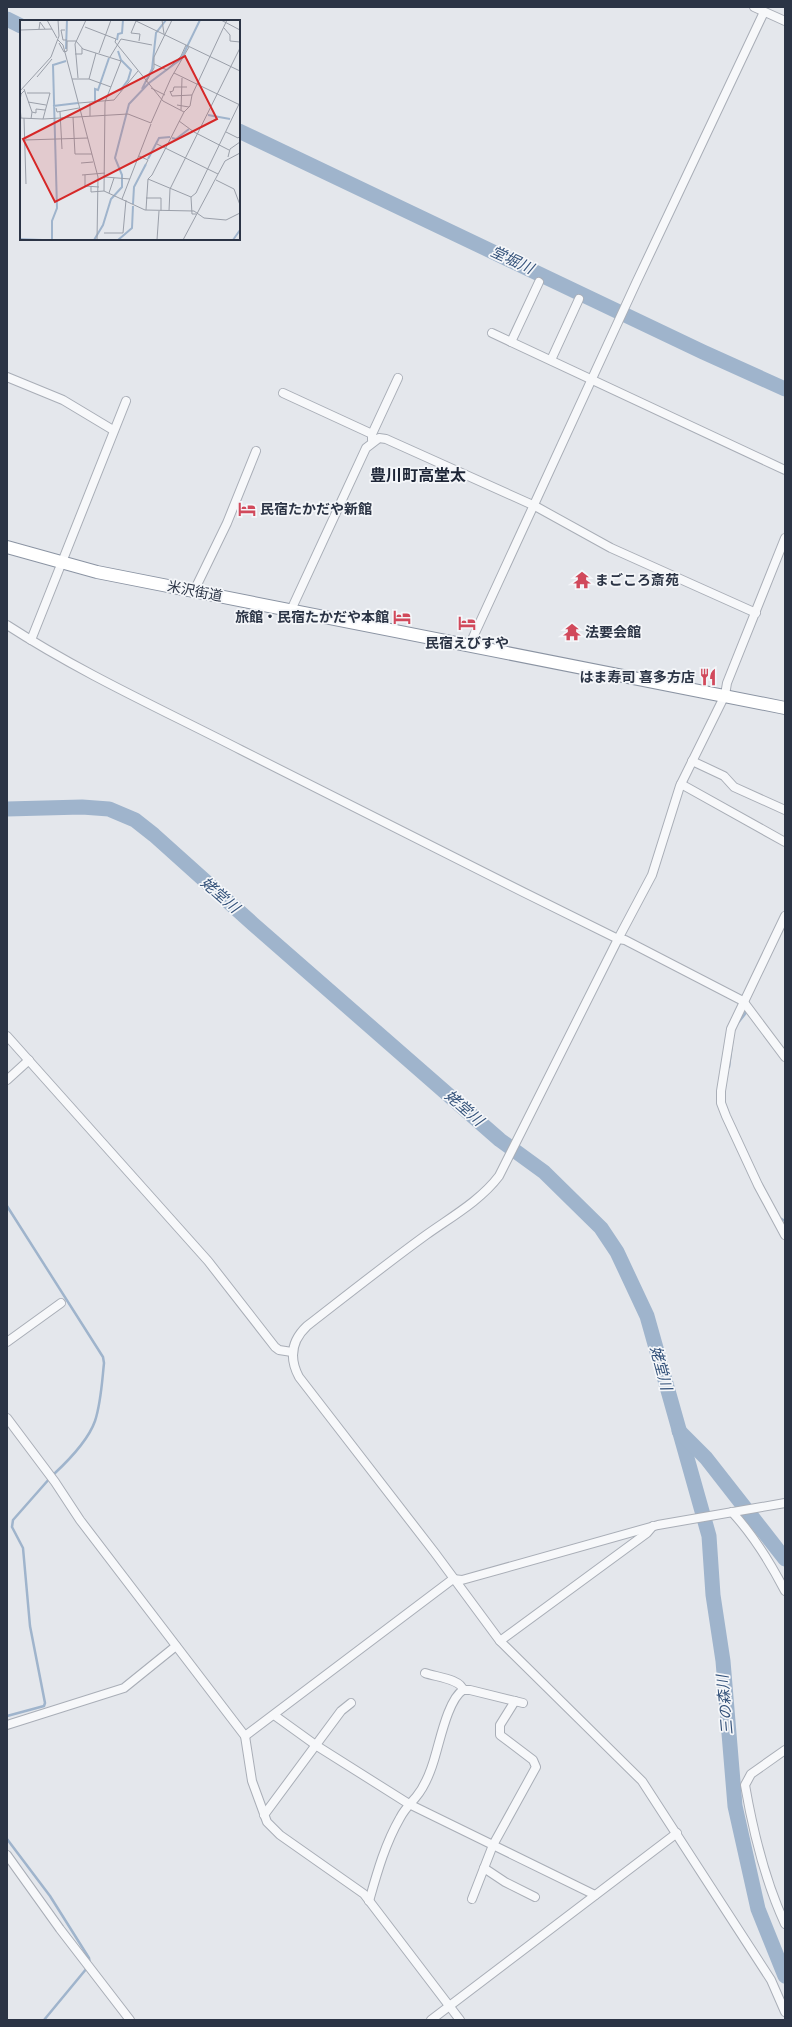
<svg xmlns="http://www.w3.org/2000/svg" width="792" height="2027" font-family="'PT Sans','Noto Sans JP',sans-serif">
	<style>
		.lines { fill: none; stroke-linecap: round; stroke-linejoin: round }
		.stream { stroke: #9fb4cc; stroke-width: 2.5 }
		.river { stroke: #9fb4cc; stroke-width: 15 }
		.minor-casing { stroke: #a9aeb7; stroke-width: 10 }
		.highway-casing { stroke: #8b94a3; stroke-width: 14 }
		.minor { stroke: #f7f8fa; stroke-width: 8 }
		.highway { stroke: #fff; stroke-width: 12 }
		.labels { text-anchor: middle; stroke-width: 3.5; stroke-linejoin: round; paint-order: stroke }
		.poi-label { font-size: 14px; font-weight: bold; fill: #2b3445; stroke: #f4f6f9; text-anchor: start }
		.street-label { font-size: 14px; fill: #2b3445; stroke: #f4f6f9 }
		.water-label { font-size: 15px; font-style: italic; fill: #34527a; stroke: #f4f6f9 }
		.quarter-label { font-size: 16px; font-weight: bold; fill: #1d2536; stroke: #f4f6f9 }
		.inset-river { fill: none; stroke: #9fb4cc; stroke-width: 2 }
		.inset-road { fill: none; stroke: #9a9fa9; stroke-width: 1 }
		.view { fill: #d62828; fill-opacity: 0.15; stroke: #d62828; stroke-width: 2 }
		.inset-edge { fill: none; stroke: #2b3445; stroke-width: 2 }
	</style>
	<rect width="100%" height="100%" fill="#e4e7ec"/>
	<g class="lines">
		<!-- stream -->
		<g class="stream">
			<path d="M737,1024L745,1014L747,1008"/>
			<path d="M729,1067L732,1042"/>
			<path d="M7,1206L103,1357L104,1363C102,1382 101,1403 95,1421C88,1441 69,1460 54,1474"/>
			<path d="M778,1217L785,1221"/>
			<path d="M7,1716L44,1706L45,1703L30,1626L23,1548L12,1527L13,1520L50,1478"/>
			<path d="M7,1839L50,1896L89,1958L90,1964"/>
			<path d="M44,2020L87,1968"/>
		</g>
		<!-- river -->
		<g class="river">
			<path d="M7,19L21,26"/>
			<path d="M239,131L703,352L785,389"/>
			<path d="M7,809L82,807L109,809L135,820L154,835L253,924L500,1140L544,1172L601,1228L617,1252L647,1316L709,1536L713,1595L723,1661L735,1806L758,1909L785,1976"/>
			<path d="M679,1431L706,1458L785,1559"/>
		</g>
		<!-- minor casing -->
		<g class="minor-casing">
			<g id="minor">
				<path d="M754,7L785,21"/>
				<path d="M492,333L785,470"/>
				<path d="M511,342L539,282"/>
				<path d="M551,360L579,299"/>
				<path d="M7,377L63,400L113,430"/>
				<path d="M283,393L372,434"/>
				<path d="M372,440V434L398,378"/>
				<path d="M785,538L727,683L725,695L680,786L652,875L618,939L499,1176C480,1201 451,1217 426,1235C386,1264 347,1295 307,1326C291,1341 289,1358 299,1377L435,1553L500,1641L642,1781L771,1980L785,2012"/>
				<path d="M194,591L227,523L256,451"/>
				<path d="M291,610L366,448L379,438L386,439L535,506L611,548L756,613"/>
				<path d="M7,625C81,673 163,710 241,750C367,814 492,877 618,939L625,940L743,1001L785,1057"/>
				<path d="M31,640L126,401"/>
				<path d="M469,646L636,283L764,12"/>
				<path d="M692,761L724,776L734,787L785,810"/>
				<path d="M681,784L785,842"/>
				<path d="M785,916L731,1029L721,1091V1103L726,1116L758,1185L785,1235"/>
				<path d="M7,1036L208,1261L275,1347L279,1350L292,1352"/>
				<path d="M7,1080L29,1060"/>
				<path d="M7,1342L61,1303"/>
				<path d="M7,1418L55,1482L80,1520L245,1736L252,1781L267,1822L280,1835L364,1894L460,2020"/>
				<path d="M732,1512C754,1536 770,1562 785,1591"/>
				<path d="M500,1641L647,1533L653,1526"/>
				<path d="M425,1673C436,1677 461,1679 463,1690"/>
				<path d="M274,1715L317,1746L409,1804L595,1895"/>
				<path d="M7,1725L124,1688L176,1646"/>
				<path d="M245,1736L453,1579L462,1580L658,1525L785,1503"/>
				<path d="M785,1750L751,1774L745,1785C753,1831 765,1881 785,1924"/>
				<path d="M264,1815L341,1711L351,1703"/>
				<path d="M7,1855L60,1929L130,2020"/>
				<path d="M484,1868L505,1882L535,1897"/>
				<path d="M472,1899L493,1845L536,1767L533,1760L500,1735V1725L515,1701"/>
				<path d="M369,1901C377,1873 385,1844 400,1818C404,1810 410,1804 416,1797C426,1785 432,1768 436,1753C441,1736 449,1699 463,1690H470L523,1703"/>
				<path d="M431,2020L677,1833"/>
			</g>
		</g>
		<!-- highway casing -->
		<g class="highway-casing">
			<path id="highway" d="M7,547L97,572L785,708"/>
		</g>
		<!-- minor -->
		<use href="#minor" class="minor"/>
		<!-- highway -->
		<use href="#highway" class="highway"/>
	</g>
	<!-- icons -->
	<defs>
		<g id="hotel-bare" transform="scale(1.38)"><path d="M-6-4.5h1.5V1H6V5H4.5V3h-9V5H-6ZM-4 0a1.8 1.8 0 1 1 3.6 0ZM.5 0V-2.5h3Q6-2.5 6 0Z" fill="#d1495b" stroke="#f4f6f9" stroke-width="2.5" paint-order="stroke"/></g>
		<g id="temple-bare" transform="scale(1.38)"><path d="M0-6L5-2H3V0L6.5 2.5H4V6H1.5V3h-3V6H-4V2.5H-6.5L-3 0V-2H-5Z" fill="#d1495b" stroke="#f4f6f9" stroke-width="2.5" paint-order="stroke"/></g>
		<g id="restaurant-bare" transform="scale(1.38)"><path d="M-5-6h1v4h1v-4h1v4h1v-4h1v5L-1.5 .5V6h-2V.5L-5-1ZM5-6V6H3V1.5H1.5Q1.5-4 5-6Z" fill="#d1495b" stroke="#f4f6f9" stroke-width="2.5" paint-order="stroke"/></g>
	</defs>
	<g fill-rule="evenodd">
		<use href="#hotel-bare" x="247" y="509"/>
		<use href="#temple-bare" x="582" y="580"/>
		<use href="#hotel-bare" x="402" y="617"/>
		<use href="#hotel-bare" x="467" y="623"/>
		<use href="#temple-bare" x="572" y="632"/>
		<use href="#restaurant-bare" x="708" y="677"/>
	</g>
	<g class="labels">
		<!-- poi labels -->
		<g class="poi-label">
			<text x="260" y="514">民宿たかだや新館</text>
			<text x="595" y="585">まごころ斎苑</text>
			<text x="389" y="622" text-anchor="end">旅館・民宿たかだや本館</text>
			<text x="585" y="637">法要会館</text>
			<text x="467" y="648" text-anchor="middle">民宿えびすや</text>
			<text x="695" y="682" text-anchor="end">はま寿司 喜多方店</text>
		</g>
		<!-- street labels -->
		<g class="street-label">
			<text transform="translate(195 591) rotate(11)" y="5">米沢街道</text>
		</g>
		<!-- water labels -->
		<g class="water-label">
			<text transform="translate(512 260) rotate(25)" y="5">堂堀川</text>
			<text transform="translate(220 895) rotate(41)" y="5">姥堂川</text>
			<text transform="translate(464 1108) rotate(41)" y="5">姥堂川</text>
			<text transform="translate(661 1368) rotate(75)" y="5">姥堂川</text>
			<text transform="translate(725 1705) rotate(-95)" y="5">三の森川</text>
		</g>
		<!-- quarter labels -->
		<g class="quarter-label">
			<text x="418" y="481">豊川町高堂太</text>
		</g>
	</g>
	<!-- overview -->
	<g transform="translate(20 20)">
		<rect width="220" height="220" fill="#e4e7ec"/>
		<path class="inset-river" d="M97,20L98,14L102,13L103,0M46,29L47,0M98,31L101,40L111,50L108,60L100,71M122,69L132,49L136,13L146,0M75,81V69L78,70L89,38M33,86L58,83M188,95L210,99M152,118L156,119L169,109M128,139L139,118L150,117M113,184L114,167L126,144M0,219L22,220M32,220V201L37,188L33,45L46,41M74,220L83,205L91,179L102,167V155L95,138L109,84L129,63L161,39L180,0M98,220L112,208L113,186M213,220L220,210"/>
		<path class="inset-road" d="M27,0L37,18M114,0L220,51M142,0L144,14M201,0L220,10M116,1L111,13L120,14L119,21M65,7L96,19L95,22L143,81L164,92M204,8L210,15V21L220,22M19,9L20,2L25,9M0,10L32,9M45,10H41L43,20H47M37,19L43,25L78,157L77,220M39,23L44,32L47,31V21H56L63,29L101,41L85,82L84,171M79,33L91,0M55,34H62V28M90,37L101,19L132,25M134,44L147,50L161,36L166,25M154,53L220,85M17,57L32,39M58,58L55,24L66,0M52,59H69L91,67M69,59L76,33M126,62L134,48V37L152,0M131,68L145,75M4,69L12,92L11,99M0,71L31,37L39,16L38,0M150,71L152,76L172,75M150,72L153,71L154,67H167M7,73H30L23,99M0,81L1,74L5,70M8,82L26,85M59,83L94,80L118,51M70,83V96M157,85L169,87M0,86L1,98M36,88L37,92L59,88M161,90L162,58M12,92L16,93V89L25,90M40,92L42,129M53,97L55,134H72M0,98L23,99L108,94L131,103L151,58L169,27M4,98L6,164M159,101L174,112L209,130M206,112L218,118L220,116M5,120L68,118M137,124L198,154M119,136L128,140L126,144M208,137L210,129L220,122M61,143L73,142M62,155L85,153M65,155V166L79,167M85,157L110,159M128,159L171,177M196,160L214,169L220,185M71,167V172L84,171L125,190L174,191L184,198L206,200L220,193M89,173L94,158M126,178H141V191M102,179L131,104M126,190L128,159L132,155L164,92L170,86L172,75L207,0M149,191L150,169L220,28M176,194H172L171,177L176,173L220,82M84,213H103L106,180M3,220H21M137,220L139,191M163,220L205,141L220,133"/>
		<path class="view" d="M165,36L197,99L35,182L3,119Z"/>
		<rect width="220" height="220" class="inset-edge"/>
	</g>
	<!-- border -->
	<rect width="792" height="2027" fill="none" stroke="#2b3445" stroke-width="16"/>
</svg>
